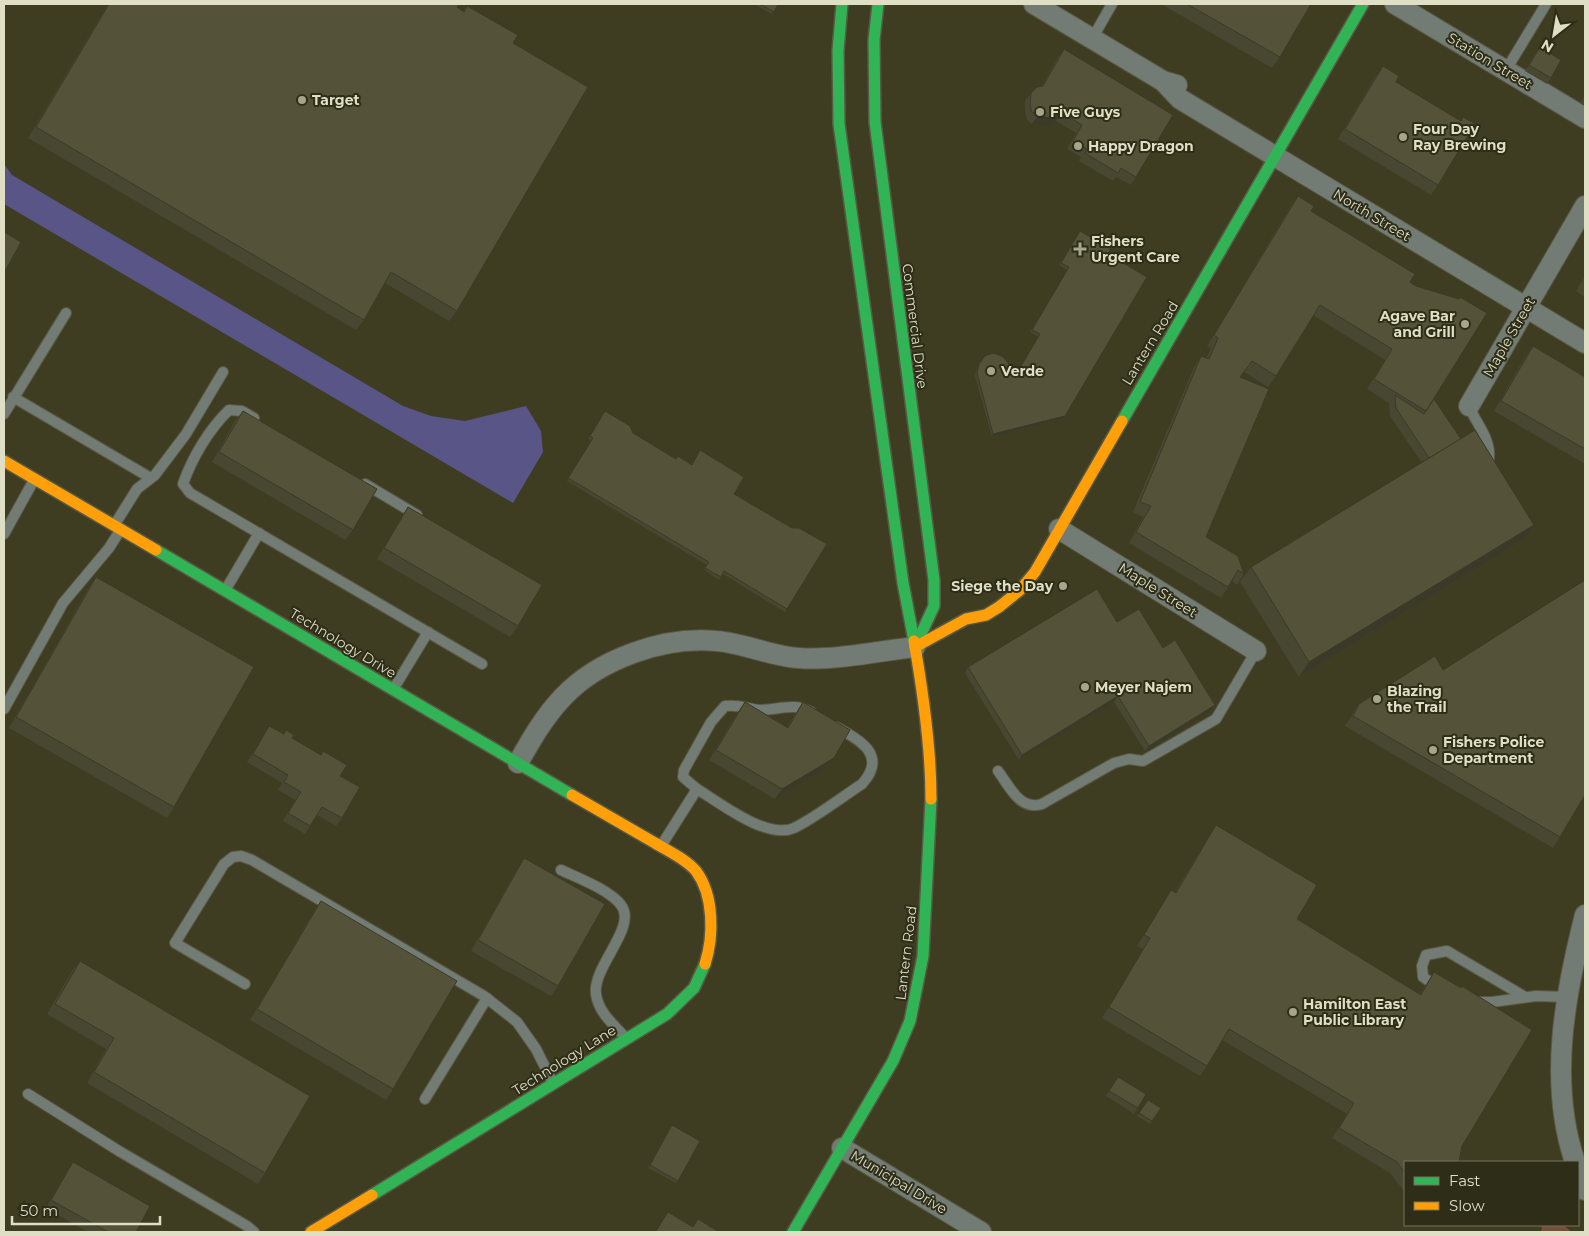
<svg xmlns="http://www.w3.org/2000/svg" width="1589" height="1236" font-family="Montserrat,sans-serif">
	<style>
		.green { fill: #744f39 }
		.water { fill: #5a5587 }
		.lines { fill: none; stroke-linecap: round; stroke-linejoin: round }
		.lane-casing { stroke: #595842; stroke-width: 12 }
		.street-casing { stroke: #595842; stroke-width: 22 }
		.fast-casing { stroke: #595842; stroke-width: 14 }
		.slow-casing { stroke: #595842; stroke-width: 14 }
		.lane { stroke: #727c74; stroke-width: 10 }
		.street { stroke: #727c74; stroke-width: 20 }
		.fast { stroke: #30b455; stroke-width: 11 }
		.slow { stroke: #ff9f0a; stroke-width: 11 }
		.wall { fill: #484731 }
		.shaded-wall { fill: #3b3a28 }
		.building { fill: #545339; stroke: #3b3a28 }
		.poi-dot { fill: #a7a68c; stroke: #2e2d18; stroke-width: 2 }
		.labels { text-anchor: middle; stroke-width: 4; stroke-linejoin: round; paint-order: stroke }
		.street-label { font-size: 14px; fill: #dfdfc5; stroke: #2e2d18 }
		.poi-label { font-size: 14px; font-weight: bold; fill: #dfdfc5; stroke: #2e2d18; text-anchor: start }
	</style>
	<rect width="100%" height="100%" fill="#3e3d22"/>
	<!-- green -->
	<path class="green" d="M1542,1225H1563L1572,1232H1541Z"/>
	<!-- water -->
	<path class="water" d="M4,164L12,175L403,406L431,416L465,421L526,406L541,431L543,452L513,503L4,204Z"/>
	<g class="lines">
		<!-- lane casing -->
		<g class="lane-casing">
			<g id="lane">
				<path d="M1092,39L1112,4"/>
				<path d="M1506,70L1546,4"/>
				<path d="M13,397L149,477"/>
				<path d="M1469,406C1476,424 1491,438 1489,459L1482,463"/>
				<path d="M4,414L66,313"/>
				<path d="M254,418L242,411L229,410C209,429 192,458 183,484L190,493L482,664"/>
				<path d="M365,484L417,515"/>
				<path d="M115,524L137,489L155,475L186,434L223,372"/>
				<path d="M4,534L34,480"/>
				<path d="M226,589L259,533"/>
				<path d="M394,688L428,632"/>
				<path d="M4,709L63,603L109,548L121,529"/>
				<path d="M998,771C1010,787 1020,811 1042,804L1114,763L1129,759L1143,761L1216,719L1256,651"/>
				<path d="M697,789L683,777L684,770L711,722L725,706C740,704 747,709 760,710C778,710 794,702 811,712"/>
				<path d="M661,846L697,789C720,803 767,840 794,828C815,818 842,797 862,784C888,755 860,740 836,727"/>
				<path d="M561,870C578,878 610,890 621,905C638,927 592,967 596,994C598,1012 614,1025 626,1038"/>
				<path d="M245,984L175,943L224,864L233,857L241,856L252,860L484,996L517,1022L536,1049L553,1083"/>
				<path d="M1439,988L1423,977L1422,966L1426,955L1447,951L1525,997"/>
				<path d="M1476,1002H1492L1536,996L1566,997"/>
				<path d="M28,1094L119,1151L247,1226L254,1232"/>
				<path d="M425,1099L487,998"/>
			</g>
		</g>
		<!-- street casing -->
		<g class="street-casing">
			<g id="street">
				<path d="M1034,4L1163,81L1177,85"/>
				<path d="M1395,4L1585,118"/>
				<path d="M1163,81L1180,99L1585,343"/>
				<path d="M1469,406L1585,206"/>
				<path d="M1059,529L1256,651"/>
				<path d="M518,763C531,740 544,717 563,697C599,659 664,636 716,641C744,643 770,656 798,658C833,661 880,651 915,647"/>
				<path d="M842,1148L981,1232"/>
				<path d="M1575,1162C1548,1082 1565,994 1585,915"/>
				<path d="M1578,1170L1585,1190"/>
			</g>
		</g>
		<!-- fast casing -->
		<g class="fast-casing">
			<g id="fast">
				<path d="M842,4L838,51L839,124L903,583L914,641"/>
				<path d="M878,4L874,40L875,122L934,580V606L915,647"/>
				<path d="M1122,421L1363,4"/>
				<path d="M156,550L572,795"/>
				<path d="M372,1195L667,1014L694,988L705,964"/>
				<path d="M793,1232L893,1061L910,1021L923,956L931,799"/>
			</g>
		</g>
		<!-- slow casing -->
		<g class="slow-casing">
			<g id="slow">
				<path d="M4,461L156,550"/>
				<path d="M914,641C923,692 931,747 931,799"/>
				<path d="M915,647L966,619L986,615L999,607L1020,590L1035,572L1122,421"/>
				<path d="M572,795C600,811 627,827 655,843C668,851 686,859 696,871C714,895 714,936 705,964"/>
				<path d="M311,1232L372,1195"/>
			</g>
		</g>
		<!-- lane -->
		<use href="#lane" class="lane"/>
		<!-- street -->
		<use href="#street" class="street"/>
		<!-- fast -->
		<use href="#fast" class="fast"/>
		<!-- slow -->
		<use href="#slow" class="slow"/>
	</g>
	<!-- wall -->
	<g class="wall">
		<path d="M108,4H459L457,7L463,11L467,6L513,43L457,311L449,321L385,283L364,320L356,330L28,138Z"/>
		<path d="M754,4H778L772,14Z"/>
		<path d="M1161,4H1311L1280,57L1272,68Z"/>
		<path d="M1540,47L1551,78L1547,84L1525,71Z"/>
		<path d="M1064,49L1136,177L1131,185L1116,177L1113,181L1079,161L1081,157L1067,149L1076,133L1056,121L1047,126L1032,124L1027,120L1025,113V101L1031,93L1042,86L1058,57Z"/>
		<path d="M1383,66L1396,82L1438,185L1431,195L1338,139L1375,77Z"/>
		<path d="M1585,94V106L1580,103Z"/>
		<path d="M1298,196L1311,211L1410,282L1434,399L1461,439L1534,525L1523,540L1299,677L1240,582L1251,567L1422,463L1390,416L1389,403L1367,389L1385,360L1313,315L1276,376L1268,387L1244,372L1240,377L1206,537L1244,574L1237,585L1232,581L1221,598L1129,543L1143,517L1133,512L1194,367L1201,356L1206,358L1211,348L1207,346L1290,207Z"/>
		<path d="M1080,231L1108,254L1065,416L1063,419L992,437L975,376L977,367L985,356L1013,368L1021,366L1038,337L1030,332L1067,270L1059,265Z"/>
		<path d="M1585,276V297L1576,291Z"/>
		<path d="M1533,346L1585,377V464L1494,411L1525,357Z"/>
		<path d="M243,411L353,530L345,540L212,462L235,421Z"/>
		<path d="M605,411L633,433L792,528L827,544L785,612L723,574L719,580L704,570L707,565L567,481L591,440L588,439Z"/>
		<path d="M408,507L518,626L510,637L377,559L401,518Z"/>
		<path d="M96,577L174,807L167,818L9,728L89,587Z"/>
		<path d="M1117,622L1163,648L1215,705L1211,711L1145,751L1114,702L1019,760L965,673L968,667Z"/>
		<path d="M1443,670L1560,837L1553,848L1345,726L1359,704Z"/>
		<path d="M745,702L787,727L803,702L826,768L775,799L709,760L737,713Z"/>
		<path d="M269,726L320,755L323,751L340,776L342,818L336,826L317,815L305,834L283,821L295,800L278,790L282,783L247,762Z"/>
		<path d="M1216,825L1297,919L1420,994L1434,972L1405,1162V1191H1404L1390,1173L1332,1138L1347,1114L1222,1040L1207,1066L1200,1076L1102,1018L1143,949L1137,946L1164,901L1171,890L1175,892L1209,836Z"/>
		<path d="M524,858L558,986L551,996L471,951L517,869Z"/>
		<path d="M321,901L393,1089L386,1100L250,1020L314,911Z"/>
		<path d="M80,961L265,1173L258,1184L87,1083L106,1049L47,1014L72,971Z"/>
		<path d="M1115,1082L1138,1108L1134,1114L1106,1096Z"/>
		<path d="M1148,1100L1161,1108L1150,1124L1137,1116Z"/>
		<path d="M670,1128L678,1181L676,1183L648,1168Z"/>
		<path d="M73,1162L136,1232H88L46,1208L68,1170Z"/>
	</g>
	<!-- shaded-wall -->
	<g class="shaded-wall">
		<path d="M1062,113L1056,121L1047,126L1032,124L1038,116Z"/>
		<path d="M1065,416L1063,419L992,437L993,434Z"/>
		<path d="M1534,525L1523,540L1299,677L1309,662Z"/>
		<path d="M1118,696L1114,702L1019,760L1022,755Z"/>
		<path d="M1215,705L1211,711L1145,751L1149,746Z"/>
		<path d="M834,758L826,768L775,799L782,789Z"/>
	</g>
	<!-- building -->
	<g class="building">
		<path d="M109,4H459L457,7L464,12L467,6L518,35L513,43L588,87L457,311L391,272L364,320L36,127Z"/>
		<path d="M760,4H778L774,12Z"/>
		<path d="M1187,4H1311L1280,57Z"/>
		<path d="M1540,47L1561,60L1551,78L1529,65Z"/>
		<path d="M1064,49L1173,115L1136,177L1121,168L1118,173L1085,153L1087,149L1073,141L1082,125L1062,113L1052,118L1038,116L1032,112L1030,105L1031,93L1037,87L1043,86Z"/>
		<path d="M1383,66L1399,76L1396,82L1461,121L1463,117L1475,124L1438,185L1345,129Z"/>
		<path d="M1298,196L1314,206L1311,211L1415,274L1410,282L1416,286L1459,299L1460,297L1487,313L1426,411L1374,379L1392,349L1320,305L1276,376L1252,361L1240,377L1269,389L1206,537L1238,556L1244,574L1238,570L1228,587L1136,532L1151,506L1140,502L1201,356L1209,359L1218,338L1214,335Z"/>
		<path d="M1080,231L1111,249L1108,254L1147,277L1065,416L993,434L977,373L979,364L985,356L993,353L1002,356L1013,368L1021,366L1040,334L1032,330L1069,267L1061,263Z"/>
		<path d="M4,232L21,242L4,273Z"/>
		<path d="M1533,346L1585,377V449L1501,401Z"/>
		<path d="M1395,395L1424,414L1434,399L1461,439L1429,458L1396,408Z"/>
		<path d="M243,411L377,489L353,530L219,452Z"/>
		<path d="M605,411L630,426L633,433L676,459L678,456L692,465L700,450L744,477L734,494L792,528H799L827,544L787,609L724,571L721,577L705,568L709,562L568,478L593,438L590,436Z"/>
		<path d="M1475,430L1534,525L1309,662L1251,567Z"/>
		<path d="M408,507L542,585L518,626L384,548Z"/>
		<path d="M96,577L254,667L174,807L16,717Z"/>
		<path d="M1585,580V795L1560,837L1353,716L1359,704L1435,656L1443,670Z"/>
		<path d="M1097,589L1117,622L1139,609L1163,648L1175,640L1215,705L1149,746L1118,696L1022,755L968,667Z"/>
		<path d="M745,702L788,728L803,702L850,730L834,758L782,789L716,750Z"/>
		<path d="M269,726L284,734L286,730L294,735L292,738L321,755L323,751L347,765L340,776L360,787L342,818L322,807L310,826L288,813L301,792L284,782L288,775L253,754Z"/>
		<path d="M1216,825L1317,885L1297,919L1421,995L1434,972L1461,988L1462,986L1532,1030L1462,1146L1459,1162H1405V1173L1397,1162L1339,1128L1354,1103L1229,1029L1207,1066L1109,1007L1150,938L1144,935L1171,890L1176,893Z"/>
		<path d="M524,858L605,904L558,986L478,940Z"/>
		<path d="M321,901L457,981L393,1089L257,1009Z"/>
		<path d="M80,961L310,1096L265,1173L94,1072L114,1038L55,1004Z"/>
		<path d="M1118,1077L1146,1094L1138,1108L1109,1091Z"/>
		<path d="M1148,1100L1161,1108L1152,1121L1139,1113Z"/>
		<path d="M672,1125L700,1141L678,1181L650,1165Z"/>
		<path d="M73,1162L150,1206L136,1232H108L51,1200Z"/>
		<path d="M668,1212L693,1227L698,1219L719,1232H659L656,1231Z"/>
	</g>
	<!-- markers -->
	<g class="poi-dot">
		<circle cx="302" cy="100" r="5"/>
		<circle cx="1040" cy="112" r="5"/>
		<circle cx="1403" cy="137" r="5"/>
		<circle cx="1078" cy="146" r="5"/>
		<path d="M1077.5 241.5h5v5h5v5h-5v5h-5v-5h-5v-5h5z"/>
		<circle cx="1465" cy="324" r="5"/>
		<circle cx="991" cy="371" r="5"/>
		<circle cx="1063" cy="586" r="5"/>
		<circle cx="1085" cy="687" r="5"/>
		<circle cx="1377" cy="699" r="5"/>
		<circle cx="1433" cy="750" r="5"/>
		<circle cx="1293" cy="1012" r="5"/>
	</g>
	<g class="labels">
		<!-- street labels -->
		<g class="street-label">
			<text transform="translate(1490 61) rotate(31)" y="5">Station Street</text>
			<text transform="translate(1372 215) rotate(31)" y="5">North Street</text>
			<text transform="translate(915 326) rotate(83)" y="5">Commercial Drive</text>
			<text transform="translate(1509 337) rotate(-60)" y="5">Maple Street</text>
			<text transform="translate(1150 343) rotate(-59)" y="5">Lantern Road</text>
			<text transform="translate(1158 590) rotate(32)" y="5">Maple Street</text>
			<text transform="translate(343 643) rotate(31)" y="5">Technology Drive</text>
			<text transform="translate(906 953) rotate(-83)" y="5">Lantern Road</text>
			<text transform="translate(564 1060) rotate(-32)" y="5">Technology Lane</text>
			<text transform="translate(899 1182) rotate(31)" y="5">Municipal Drive</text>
		</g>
		<!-- poi labels -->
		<g class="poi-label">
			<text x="312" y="105">Target</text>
			<text x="1050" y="117">Five Guys</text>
			<text x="1413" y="134">Four Day<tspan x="1413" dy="16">Ray Brewing</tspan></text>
			<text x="1088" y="151">Happy Dragon</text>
			<text x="1091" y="246">Fishers<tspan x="1091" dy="16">Urgent Care</tspan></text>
			<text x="1455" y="321" text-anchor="end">Agave Bar<tspan x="1455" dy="16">and Grill</tspan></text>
			<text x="1001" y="376">Verde</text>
			<text x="1053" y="591" text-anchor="end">Siege the Day</text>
			<text x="1095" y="692">Meyer Najem</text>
			<text x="1387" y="696">Blazing<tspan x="1387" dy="16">the Trail</tspan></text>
			<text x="1443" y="747">Fishers Police<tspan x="1443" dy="16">Department</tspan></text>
			<text x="1303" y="1009">Hamilton East<tspan x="1303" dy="16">Public Library</tspan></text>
		</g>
	</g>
	<!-- border -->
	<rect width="1589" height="1236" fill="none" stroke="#dfdfc5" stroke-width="10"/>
	<!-- legend -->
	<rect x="1404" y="1161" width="175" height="65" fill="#2e2d18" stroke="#75745d"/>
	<rect x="1414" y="1177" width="25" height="8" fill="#30b455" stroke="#75745d"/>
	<text x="1449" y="1186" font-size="15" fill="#dfdfc5">Fast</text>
	<rect x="1414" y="1202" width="25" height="8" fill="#ff9f0a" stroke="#75745d"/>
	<text x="1449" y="1211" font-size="15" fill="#dfdfc5">Slow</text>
	<!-- north arrow -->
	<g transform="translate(1554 35) rotate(211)" stroke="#2e2d18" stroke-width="4" paint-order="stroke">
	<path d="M0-4L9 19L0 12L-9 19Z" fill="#dfdfc5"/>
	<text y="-8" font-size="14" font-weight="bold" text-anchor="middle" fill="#dfdfc5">N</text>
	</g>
	<!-- scale -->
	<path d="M12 1216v8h148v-8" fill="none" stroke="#dfdfc5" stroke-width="2.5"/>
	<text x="20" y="1216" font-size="15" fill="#dfdfc5" stroke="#2e2d18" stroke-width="4" paint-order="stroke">50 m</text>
</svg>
